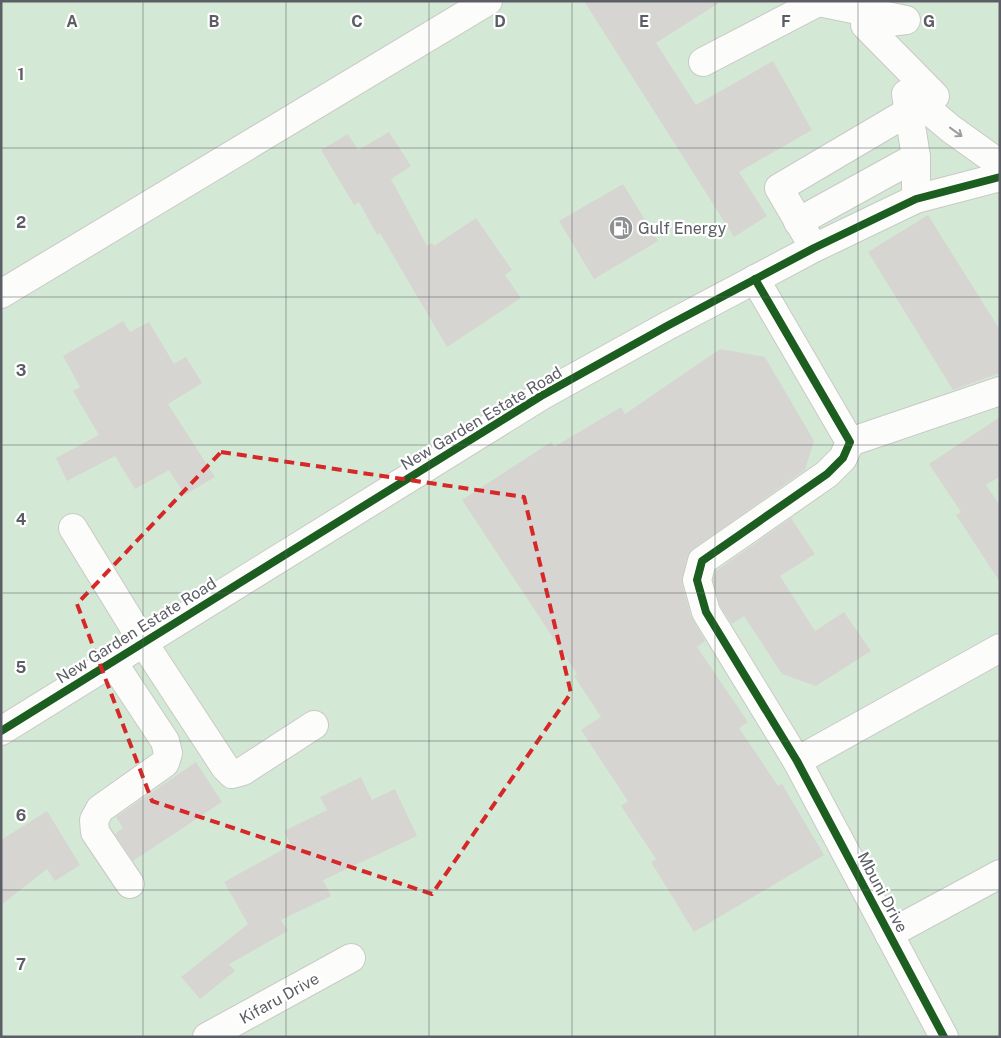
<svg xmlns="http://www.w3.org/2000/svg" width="1001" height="1038" font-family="'Public Sans',sans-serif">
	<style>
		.green { fill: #d4e9d5 }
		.building { fill: #d6d5d2 }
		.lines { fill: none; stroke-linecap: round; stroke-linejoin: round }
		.minor-casing { stroke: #c8c9c7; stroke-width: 30 }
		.minor { stroke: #fcfcfb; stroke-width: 28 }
		.cycleway-casing { stroke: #fff; stroke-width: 11 }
		.cycleway { stroke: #1b5e20; stroke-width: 8 }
		.oneway { stroke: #9c9da1 }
		.marked { fill: none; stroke: #d62828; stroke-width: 4; stroke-dasharray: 10 6; stroke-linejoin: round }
		.grid { fill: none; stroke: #5c5e65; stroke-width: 1; stroke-opacity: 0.55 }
		.labels { text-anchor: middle; stroke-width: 4.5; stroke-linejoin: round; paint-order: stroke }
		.poi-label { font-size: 16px; fill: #5c5e65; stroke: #fff; text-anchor: start }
		.street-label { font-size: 16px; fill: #5c5e65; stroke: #fff }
		.grid-label { font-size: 16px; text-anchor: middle; font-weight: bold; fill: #5c5e65; stroke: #fff; stroke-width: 4.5; stroke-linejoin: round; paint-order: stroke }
	</style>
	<rect width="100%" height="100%" fill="#ecece7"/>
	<!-- green -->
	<rect class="green" x="1" y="1" width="999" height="1036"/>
	<!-- building -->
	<g class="building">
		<path d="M584,1H722L656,43L696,105L773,61L812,130L739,172L767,216L734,237Z"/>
		<path d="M389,132L411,166L391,179L427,246L432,243L434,246L476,218L512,270L505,275L521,298L447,347L380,233L377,235L359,202L354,205L321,150L348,134L358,150Z"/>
		<path d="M623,184L658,241L594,279L559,221Z"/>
		<path d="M928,215L1000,330V373L953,390L868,252Z"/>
		<path d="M123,321L130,332L149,322L174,364L186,357L202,383L168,404L215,477L185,495L169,470L135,489L115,456L67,481L56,458L99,435L73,391L80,387L63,356Z"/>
		<path d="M720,349L765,357L814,441L805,470L693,549L687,557L682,584L691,616L705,641L697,647L748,722L739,728L778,786L782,784L824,855L694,932L651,862L656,859L621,806L628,801L581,730L601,717L574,676L577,674L462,500L551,442L554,447L621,407L625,414Z"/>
		<path d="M1000,417V476L986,485L1000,506V582L956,515L961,512L929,464Z"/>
		<path d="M791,518L815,554L780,576L815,631L844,612L871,651L816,686L782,674L744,616L732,624L720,606L713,580L716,571Z"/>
		<path d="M196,762L222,802L133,861L115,834L123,828L116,817Z"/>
		<path d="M361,777L372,800L395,789L417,836L323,880L331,896L281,920L288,931L229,964L235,971L200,999L181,977L248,924L224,882L291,845L284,831L327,810L320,797Z"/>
		<path d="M47,811L80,865L55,881L47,869L1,905V840Z"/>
	</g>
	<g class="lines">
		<!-- minor casing -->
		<g class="minor-casing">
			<g id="minor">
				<path d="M703,62L820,1"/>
				<path d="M908,93L951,129L1000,164"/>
				<path d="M906,94L916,157V199"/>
				<path d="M798,222L916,157"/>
				<path d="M814,248L779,188L935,96L865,25L906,20L819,2"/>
				<path d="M755,279L850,442L843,458L827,474L702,561L697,580L706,612L797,761L944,1037"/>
				<path d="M1,294L488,1"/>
				<path d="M850,442L1000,391"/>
				<path d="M73,528L143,642L225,767L232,774L243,771L314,725"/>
				<path d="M112,661L165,741L168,753L165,763L100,809L94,820L95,832L130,884"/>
				<path d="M1,731L541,396L667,326L814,248L916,199L1000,177"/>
				<path d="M797,761L1000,648"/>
				<path d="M889,934L1000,874"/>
				<path d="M207,1037L351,958"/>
			</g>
		</g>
		<!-- minor -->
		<use href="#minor" class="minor"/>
		<!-- cycleway casing -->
		<g class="cycleway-casing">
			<g id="cycleway">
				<path d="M755,279L850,442L843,458L827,474L702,561L697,580L706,612L797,761L944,1037"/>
				<path d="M1,731L541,396L667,326L814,248L916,199L1000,177"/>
			</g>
		</g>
		<!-- cycleway -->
		<use href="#cycleway" class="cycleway"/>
	</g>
	<!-- one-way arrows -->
	<defs><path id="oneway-shaft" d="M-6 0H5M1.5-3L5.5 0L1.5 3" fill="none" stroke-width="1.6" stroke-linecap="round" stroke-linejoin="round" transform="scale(1.25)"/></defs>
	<use class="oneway" href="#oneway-shaft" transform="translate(956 132) rotate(36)"/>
	<!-- marked area -->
	<path class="marked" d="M221,452L524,497L571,693L432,894L152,801L77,604Z"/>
	<!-- grid -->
	<path class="grid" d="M143,1V1037M286,1V1037M429,1V1037M572,1V1037M715,1V1037M858,1V1037M1,148H1000M1,297H1000M1,445H1000M1,593H1000M1,741H1000M1,890H1000"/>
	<!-- icons -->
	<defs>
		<g id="fuel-disc" transform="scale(1.25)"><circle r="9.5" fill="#8e9092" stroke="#fff"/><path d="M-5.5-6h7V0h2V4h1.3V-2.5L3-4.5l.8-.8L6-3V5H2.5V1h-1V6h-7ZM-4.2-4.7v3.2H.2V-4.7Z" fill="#fff"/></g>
	</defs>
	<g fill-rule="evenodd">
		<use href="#fuel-disc" x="621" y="228"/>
	</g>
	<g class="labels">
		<!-- poi labels -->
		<g class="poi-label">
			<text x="638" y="234">Gulf Energy</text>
		</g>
		<!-- street labels -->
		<g class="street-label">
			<text transform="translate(481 418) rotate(-31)" y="6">New Garden Estate Road</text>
			<text transform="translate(136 630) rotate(-32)" y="6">New Garden Estate Road</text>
			<text transform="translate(883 892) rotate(62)" y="6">Mbuni Drive</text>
			<text transform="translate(279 998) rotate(-29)" y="6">Kifaru Drive</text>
		</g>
	</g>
	<g class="grid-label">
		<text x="72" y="27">A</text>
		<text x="214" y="27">B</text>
		<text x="357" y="27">C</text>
		<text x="500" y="27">D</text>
		<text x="644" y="27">E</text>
		<text x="786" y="27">F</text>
		<text x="929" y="27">G</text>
		<text x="21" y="80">1</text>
		<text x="21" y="228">2</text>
		<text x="21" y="376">3</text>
		<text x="21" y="525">4</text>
		<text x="21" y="673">5</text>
		<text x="21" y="821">6</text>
		<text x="21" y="970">7</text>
	</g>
	<!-- border -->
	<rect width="1001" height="1038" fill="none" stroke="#5c5e65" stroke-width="5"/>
</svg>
